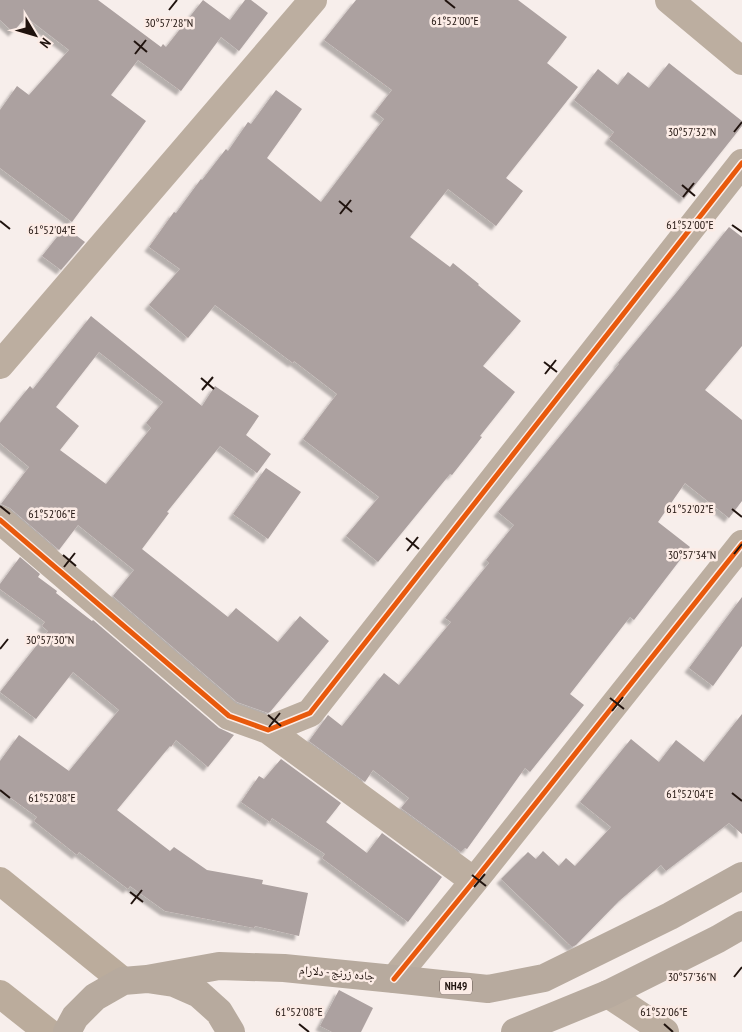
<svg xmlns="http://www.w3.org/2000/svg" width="742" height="1032" viewBox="0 0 742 1032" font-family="'PT Sans Narrow','Noto Naskh Arabic',sans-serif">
	<defs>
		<filter id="shadow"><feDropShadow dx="-4.5" dy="4.5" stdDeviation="1" flood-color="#0004"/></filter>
	</defs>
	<rect width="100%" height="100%" fill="#f7eeeb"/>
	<!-- building -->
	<path fill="#aca1a0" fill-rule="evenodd" filter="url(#shadow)" d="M0 0H98L161 47 163 44 166 47 203 0 230 20 245 0H251L268 13 239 51 221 37 181 91 138 60 111 95 146 121 72 222 0 168V110L17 86 29 95 69 50 26 17 13 32 0 20Z
		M356 0H518L567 37 547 63 578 87 506 178 523 191 496 226 448 189 410 237 450 267 453 263 479 284 478 285 521 321 483 366 515 392 480 436 482 437 452 475 450 474 378 562 346 536 379 497 303 439 337 394 294 361 293 363 215 305 188 338 149 305 180 269 149 247 174 212 176 213 201 179 202 180 226 149 228 151 248 122 251 124 276 90 302 109 267 158 321 202 384 119 375 112 392 90 324 40Z
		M669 63 742 121V126L684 199 609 139 614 132 574 100 598 69 618 85 628 72 649 88Z
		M65 227 85 242 61 270 42 256Z
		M729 227 742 237V346L705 390 742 420V501L729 518 685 483 658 522 690 547 634 620 630 617 570 694 584 705 530 772 525 768 467 849 465 848 461 852 401 808 409 798 373 770 365 782 309 741 328 715 342 726 384 673 399 685 451 622 445 618 489 563 486 560 514 525 498 512 619 364 618 363 677 292Z
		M91 316 202 406 215 386 259 416 246 435 271 454 257 473 220 446 167 512 169 513 142 549 228 617 236 608 278 642 300 616 329 641 270 712 268 713 237 702 113 596 134 570 78 525 59 550 10 508 1 504 29 467 0 443V423L30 386 33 389ZM99 352 163 402 146 423 151 428 106 484 60 450 79 426 56 407Z
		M266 468 301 492 268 539 233 514Z
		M20 557 40 574 38 577 57 591 56 593 92 621 93 620 219 728 234 735 208 767 176 740 171 747 170 746 117 810 170 851 174 847 207 870 263 880 262 884 308 893 299 936 255 926 254 928 165 911 130 886 128 889 79 852 77 855 34 821 37 817 0 790V761L19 735 69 771 119 710 73 672 36 719 0 692 48 631 42 626 45 622 0 589V584Z
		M742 597V646L713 686 689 668Z
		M742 714V834L729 823 666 871 661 865 619 901 576 945 572 947 501 879 528 852 536 859 543 851 559 866 566 858 575 866 611 827 580 802 631 739 659 762 676 740 704 762Z
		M281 759 341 803 326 822 367 853 382 833 442 877 408 922 322 858 325 854 272 818 270 822 241 802 259 776 264 779Z
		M339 990 373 1008 361 1032H332L320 1026Z"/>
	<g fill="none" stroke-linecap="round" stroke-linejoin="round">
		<!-- street -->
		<path stroke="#bcaea0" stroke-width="28" d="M669 0 742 61
			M0 365 313 0
			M0 520 229 716 268 730 310 713 742 163
			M268 730 474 881
			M394 979 474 881 742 544
			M608 994 665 1032"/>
		<!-- secondary -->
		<path stroke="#bbac9c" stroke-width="28" d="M0 881 123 981
			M0 994 48 1032"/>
		<!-- highway -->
		<path stroke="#b7aa9e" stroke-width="28" d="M147 979 219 966 284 968 394 979 488 989 544 978 670 916 742 876
			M67 1032 75 1017 95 997 123 981 147 979 174 983 199 994 219 1012 231 1032
			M515 1032 608 994 718 939 742 925"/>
		<defs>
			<path id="cycleway" d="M0 520 229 716 268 730 310 713 742 163
				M394 979 474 881 742 544"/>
		</defs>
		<!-- cycleway casing -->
		<use href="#cycleway" stroke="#fcece6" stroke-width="8"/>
		<!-- cycleway -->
		<use href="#cycleway" stroke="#e8590c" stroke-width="5"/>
	</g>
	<!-- ticks -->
	<path fill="none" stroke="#20130e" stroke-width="2" d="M445 0 455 8M169 10 177 0M134 41 147 52M135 54 146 40M734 132 742 122M682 185 695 196M683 197 694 183M339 201 352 212M340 214 351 200M0 221 10 229M732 225 742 232M544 362 557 372M545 374 556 360M201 378 214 389M202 390 213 377M0 506 10 514M732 509 742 517M406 538 419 549M407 551 418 537M734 554 742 544M63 555 76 566M64 567 75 553M0 649 8 639M610 698 624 709M612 711 623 697M268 715 281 726M269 727 280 713M0 790 10 798M732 793 742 801M472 875 486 886M474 887 485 874M130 892 143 902M131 904 142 890M734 977 742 967M299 1024 309 1032M664 1024 673 1032"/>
	<g text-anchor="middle" stroke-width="5" stroke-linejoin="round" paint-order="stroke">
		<!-- shield labels -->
		<rect fill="#fcece6" stroke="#62544f" stroke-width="1" x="440" y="977.5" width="32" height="17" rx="4"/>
		<g font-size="11" font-weight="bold" fill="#20130e">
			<text x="456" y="990">NH49</text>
		</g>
		<!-- street labels -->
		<g font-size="12" fill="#20130e" stroke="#fcece6">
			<text transform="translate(337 973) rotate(5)" y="4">جاده زرنج - دلارام</text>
		</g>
	</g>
	<g font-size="12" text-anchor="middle" fill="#20130e" stroke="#fcece6" stroke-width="5" stroke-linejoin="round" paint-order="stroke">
		<text x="455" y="25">61°52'00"E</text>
		<text x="169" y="27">30°57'28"N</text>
		<text x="692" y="136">30°57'32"N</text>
		<text x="690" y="229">61°52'00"E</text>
		<text x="52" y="234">61°52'04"E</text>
		<text x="690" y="513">61°52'02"E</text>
		<text x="52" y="518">61°52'06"E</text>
		<text x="692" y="559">30°57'34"N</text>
		<text x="50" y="644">30°57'30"N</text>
		<text x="690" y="798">61°52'04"E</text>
		<text x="52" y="802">61°52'08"E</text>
		<text x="692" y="981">30°57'36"N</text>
		<text x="299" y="1016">61°52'08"E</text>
		<text x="664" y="1016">61°52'06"E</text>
	</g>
	<!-- north arrow -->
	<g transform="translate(35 35) rotate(128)" stroke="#fcece6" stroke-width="4" paint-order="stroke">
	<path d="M0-4L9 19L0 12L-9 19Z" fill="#20130e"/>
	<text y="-8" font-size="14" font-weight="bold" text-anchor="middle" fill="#20130e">N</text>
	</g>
</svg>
